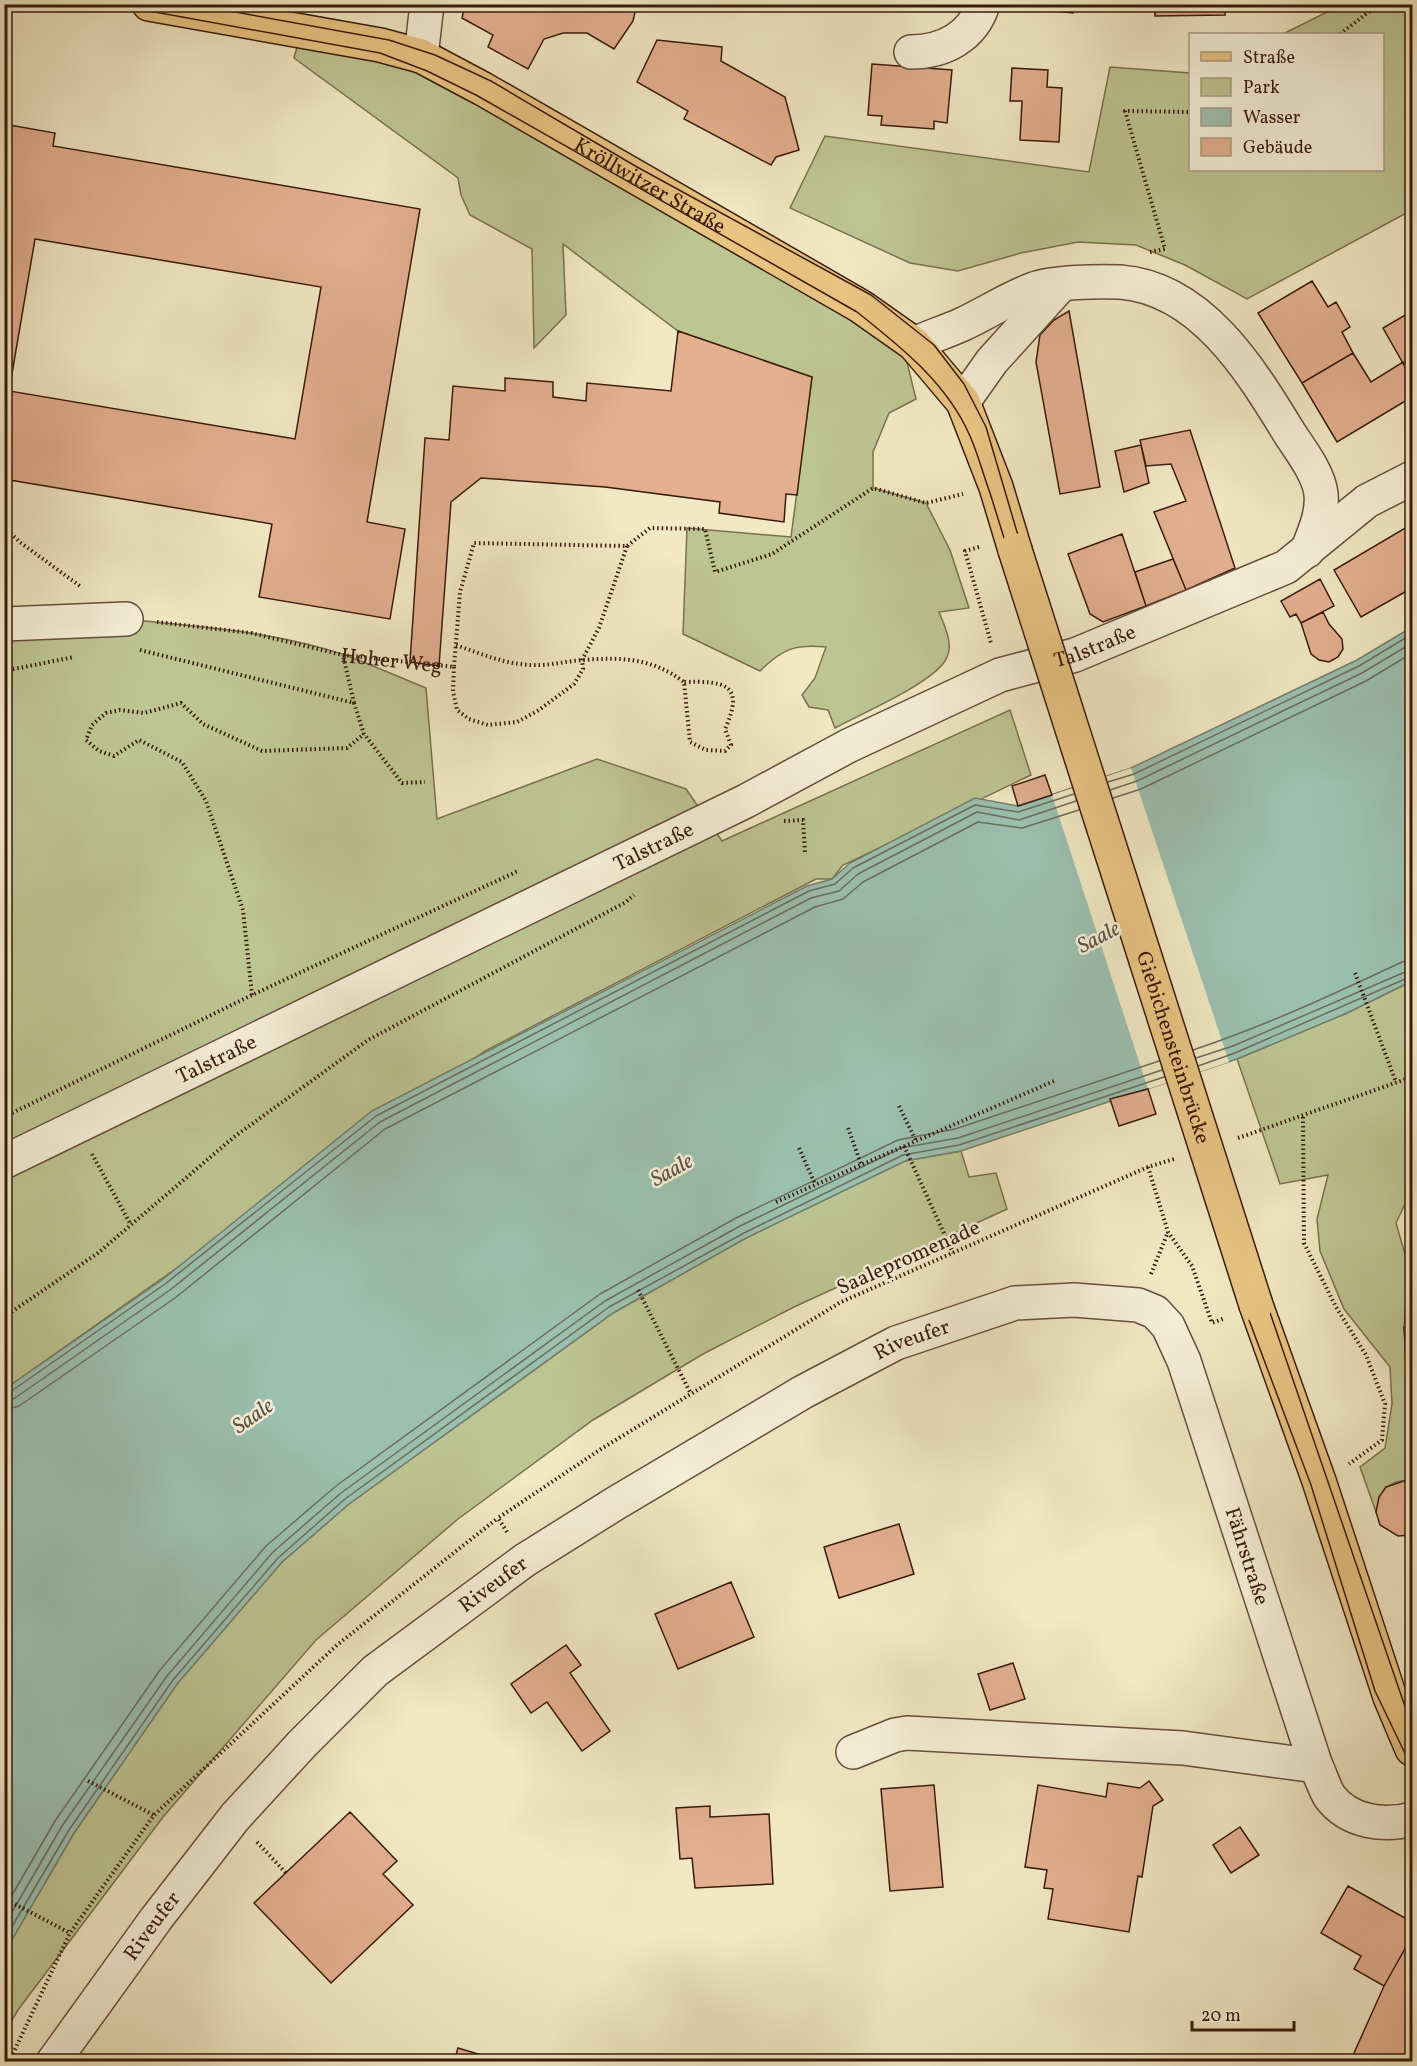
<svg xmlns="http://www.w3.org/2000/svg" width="1417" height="2066" viewBox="0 0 1417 2066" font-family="Vollkorn,serif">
	<rect width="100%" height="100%" fill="#f1e8c4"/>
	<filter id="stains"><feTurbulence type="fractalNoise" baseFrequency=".00333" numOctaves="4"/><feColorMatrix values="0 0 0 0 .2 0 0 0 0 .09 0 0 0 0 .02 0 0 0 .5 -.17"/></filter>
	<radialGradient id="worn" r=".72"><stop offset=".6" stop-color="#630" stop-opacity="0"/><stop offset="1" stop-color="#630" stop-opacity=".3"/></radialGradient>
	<!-- green -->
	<path fill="#bdc592" stroke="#7b704f" stroke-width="1.5" d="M1341 5H1412V210L1247 299 1185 265 1136 245 1078 242 1021 253 958 271 910 263 790 208 825 136 1089 172 1110 67 1190 73V170H1382V34H1283Z
		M300 37 427 71 904 350 916 399 889 413 873 452V488L926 503 950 550 969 608 939 612C945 627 955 646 945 661 929 685 862 713 835 728L828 710 809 707 802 695 815 678 826 647C795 644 782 649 760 671L683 634 687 528 791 537 812 377 678 331 563 244 566 315 534 348 532 249 470 215 461 195 458 178 294 58Z
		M126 619C198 627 275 631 345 655 372 665 399 677 426 688L437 819 597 759 686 789 722 841 1010 710 1031 775 852 861 843 865 832 879H816L485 1051 5 1389 4 624Z
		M1412 981V1189L1396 1223 1409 1268 1404 1327 1412 1482C1391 1476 1380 1493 1376 1512L1360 1467 1385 1448 1392 1404 1390 1367 1344 1309 1320 1251 1317 1219 1328 1175 1280 1184 1237 1059 1347 1013Z
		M961 1151 969 1177 996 1173 1007 1209 794 1307 703 1354 593 1420 458 1519 316 1640 163 1817 18 2010 5 2032 4 1952 74 1833 177 1684 282 1562 349 1504 613 1313 746 1238 905 1161Z"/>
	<!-- water -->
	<path fill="#9bc0b0" stroke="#747e6e" stroke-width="1.5" d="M1412 627V981L1347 1013 1237 1059 961 1151 905 1161 746 1238 613 1313 349 1504 282 1562 177 1684 74 1833 5 1952V1389L162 1280 372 1111 807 886 832 879 850 863 975 798 1018 806 1131 768 1357 660Z"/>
	<!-- pier -->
	<path fill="#f1e8c4" d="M1131 768 1229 1062 1148 1089 1052 795Z"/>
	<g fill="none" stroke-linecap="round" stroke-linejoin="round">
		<!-- shore -->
		<path stroke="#6a6d5e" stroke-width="1.5" d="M1108 782 1134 774 1359 666 1412 634
			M1110 790 1137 781 1362 673 1412 643
			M1113 798 1141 789 1366 681 1412 653
			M1193 1050C1265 1026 1334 994 1402 962L1412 960
			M1196 1058 1233 1046 1412 969
			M1198 1066 1235 1053 1412 976
			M4 1393 10 1392 165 1284 376 1116 809 891 835 884 853 868 975 805 1018 812 1074 794
			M4 1401 15 1398 170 1290 380 1122 811 898 839 891 858 874 977 812 1019 820 1076 801
			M4 1410 19 1406 175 1298 385 1129 815 907 843 899 863 882 978 822 1022 828 1079 810
			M4 1909 55 1821 160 1670 266 1546 336 1486 600 1294 736 1218 898 1140 955 1129 1159 1061
			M4 1926 62 1826 167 1676 273 1552 341 1493 605 1301 740 1226 901 1148 958 1138 1162 1070
			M4 1940 69 1830 173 1680 278 1558 345 1499 609 1307 744 1233 903 1155 959 1145 1164 1077"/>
	</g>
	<!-- building -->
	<path fill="#e3af8f" stroke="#391a0c" stroke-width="1.5" fill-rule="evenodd" d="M465 4H637L633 21 614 49 587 33H563L544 39 528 69 488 47 493 35 462 18Z
		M992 4H1076L1073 13Z
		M1155 4H1225V15L1155 16Z
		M657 40 722 47 721 61 785 97 799 150 776 157 771 165 684 119 688 111 637 82Z
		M872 64 952 70 947 123 934 121V129L881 125 882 116 868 115Z
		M1012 68 1048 70 1047 87 1062 88 1059 142 1020 140 1022 101H1010Z
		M4 124 55 133 53 146 420 209 367 522 405 529 390 619 259 597 272 524 4 479ZM35 239 321 287 295 439 9 391Z
		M1312 281 1328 307 1336 302 1350 327 1342 332 1353 353 1302 383 1258 313Z
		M1069 311 1100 487 1060 494 1036 362 1040 335 1054 320Z
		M1412 311V379L1383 328Z
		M678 331 812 377 797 495 786 494 784 522 719 513 720 502 605 487 481 478 451 502 439 666 410 662 425 438 449 440 453 386 505 391V378L553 382V397L586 401 587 383 671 391Z
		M1353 353 1371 382 1403 362 1412 379V397L1337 442 1302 383Z
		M1190 430 1235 568 1186 590 1154 512 1186 501 1171 464 1146 466 1140 440Z
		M1141 445 1149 483 1124 492 1115 451Z
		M1412 524V588L1361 617 1334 570Z
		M1122 534 1146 606 1103 622 1090 614 1068 554Z
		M1173 559 1186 590 1146 606 1135 572Z
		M1320 579 1334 606 1301 623 1296 614 1290 617 1281 601Z
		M1323 612 1329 624 1342 639 1343 649 1338 657 1329 662 1319 660 1311 654 1301 623Z
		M1045 775 1052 795 1018 806 1012 786Z
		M1148 1089 1156 1114 1119 1126 1110 1099Z
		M1412 1326V1445L1404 1327Z
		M1407 1480 1412 1482V1535L1398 1536 1380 1525 1376 1512 1379 1497 1386 1487Z
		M899 1524 914 1574 839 1598 824 1547Z
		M731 1582 754 1637 678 1669 655 1614Z
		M566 1645 581 1665 570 1673 610 1731 582 1751 547 1702 531 1713 511 1684Z
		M1013 1663 1025 1699 990 1710 978 1674Z
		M1149 1781 1163 1800 1153 1806 1142 1877 1138 1876 1129 1932 1048 1919 1053 1889 1044 1888 1047 1870 1025 1867 1038 1785 1106 1797 1108 1783 1140 1788Z
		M934 1785 943 1887 890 1891 881 1789Z
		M710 1806V1817L769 1814 773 1884 695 1888 692 1858 680 1859 676 1808Z
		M350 1812 397 1861 383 1874 413 1905 331 1983 254 1903Z
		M1240 1827 1259 1855 1231 1873 1213 1845Z
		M1348 1886 1412 1922V1936L1384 1986 1354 1969 1361 1956 1321 1933Z
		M1412 1936V2062H1350L1384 1986Z
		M458 2048 488 2057 487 2062H454Z"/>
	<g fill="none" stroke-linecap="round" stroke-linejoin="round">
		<defs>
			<g id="minor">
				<path d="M911 52C943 52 973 37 983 4"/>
				<path d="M421 56 427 4"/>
				<path d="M914 344C929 337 945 332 961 325 985 314 1009 298 1034 289 1053 282 1099 281 1120 282 1202 288 1252 372 1290 434 1301 451 1319 474 1321 494 1323 514 1314 533 1307 551"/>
				<path d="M963 402 992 361 1060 286"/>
				<path d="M4 624 126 619"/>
				<path id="s2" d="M4 1162 746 801 848 746 1000 675 1075 655 1286 567 1367 501 1412 478"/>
				<path d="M853 1752 895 1735 907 1733 1183 1748 1316 1766"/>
				<path id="s3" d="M53 2062 156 1919 235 1817 302 1744 375 1671 525 1560 616 1503 803 1392 896 1343 1015 1303 1074 1300 1138 1305 1155 1312 1168 1326 1184 1361 1316 1766C1321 1776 1324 1788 1330 1797 1349 1822 1384 1827 1412 1819"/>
			</g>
			<g id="major">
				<path id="s4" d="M149 4 380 45 421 56 483 89 860 306 914 344 963 402 996 487 1015 550"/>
				<path d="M1256 1305 1319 1481 1390 1697 1412 1749"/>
			</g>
		</defs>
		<!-- minor casing -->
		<use href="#minor" stroke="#674e3a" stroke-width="36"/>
		<!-- major casing -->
		<use href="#major" stroke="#391a0c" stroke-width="36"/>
		<!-- path -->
		<g stroke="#391a0c" stroke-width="4" stroke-dasharray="1.5 3" stroke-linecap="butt">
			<path d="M1340 34 1379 4"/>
			<path d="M1150 252 1165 249 1125 111 1190 112"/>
			<path d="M4 527 21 543 80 586"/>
			<path d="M979 547 965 551 991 643"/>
			<path id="s1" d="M157 622 251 633 343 655 454 667 460 592 474 543 627 546 650 528 705 529 715 572 772 554 873 488 926 503 963 494"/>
			<path d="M456 645C482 654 504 664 532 665 549 666 566 661 583 660 622 657 652 658 684 682L690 742 706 750 725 751 731 745 725 729C746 683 723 681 684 682"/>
			<path d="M140 650 354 703 343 655"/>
			<path d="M454 667 453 691 457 710 469 719 488 725 517 722 539 710 574 684 583 669 582 660 599 628 627 546"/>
			<path d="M4 671 74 657"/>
			<path d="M354 703 364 734 402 783 425 782"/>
			<path d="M784 821 803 820 805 852"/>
			<path d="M1355 973 1396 1082"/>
			<path d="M252 995 243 910 206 801 182 762 139 740 114 756 99 751 86 740 92 725 106 713 120 710 144 713 181 703 203 724 262 751 347 748 364 734"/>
			<path d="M899 1106 916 1141"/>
			<path d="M4 1117 252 995 518 871"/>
			<path d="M1303 1117 1304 1243 1336 1307 1366 1355 1385 1404 1382 1440 1349 1464"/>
			<path d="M848 1128 861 1164"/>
			<path d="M1238 1138 1412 1077"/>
			<path d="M904 1146 953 1253"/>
			<path d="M799 1148 815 1184"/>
			<path d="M92 1154 131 1225"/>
			<path d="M1148 1167 1168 1232 1192 1266 1212 1323 1225 1318"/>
			<path d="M776 1202 1054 1081"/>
			<path d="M1151 1274 1168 1232"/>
			<path d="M638 1290 691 1394"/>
			<path d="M4 1317 98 1253 234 1137 368 1040 626 902 634 895"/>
			<path d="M507 1532 498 1518 601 1449 841 1302 1148 1167 1174 1159"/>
			<path d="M88 1781 154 1815"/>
			<path d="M257 1842 286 1873"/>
			<path d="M7 1900 70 1933"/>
			<path d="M9 2062 70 1933 154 1815 337 1645 498 1518"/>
		</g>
		<!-- minor -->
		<use href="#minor" stroke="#f6f0d9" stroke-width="33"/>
		<!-- major -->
		<use href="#major" stroke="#e8c482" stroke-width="33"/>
		<!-- tram -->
		<path stroke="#391a0c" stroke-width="1.5" d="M111 4 380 53 427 71 476 95 857 312C901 347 947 383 970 436 978 454 983 474 990 493L1243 1304 1311 1485 1375 1691 1412 1768
			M191 4 389 40 435 55 491 81 637 167 871 295 934 345 964 384 986 427 1038 603 1266 1301 1412 1727"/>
		<defs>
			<g id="major-bridge">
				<path id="s5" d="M1015 550 1256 1305"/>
			</g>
		</defs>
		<!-- major-bridge casing -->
		<use href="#major-bridge" stroke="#391a0c" stroke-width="36" stroke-linecap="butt"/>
		<!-- major-bridge -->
		<use href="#major-bridge" stroke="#e8c482" stroke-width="33"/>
	</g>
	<g text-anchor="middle" stroke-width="5" stroke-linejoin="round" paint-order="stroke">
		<!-- street labels -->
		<g font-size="21" fill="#391a0c" stroke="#f6f0d9">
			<text dy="7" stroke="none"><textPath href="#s4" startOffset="540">Kröllwitzer Straße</textPath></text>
			<text dy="7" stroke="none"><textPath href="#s2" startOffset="1208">Talstraße</textPath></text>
			<text dy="7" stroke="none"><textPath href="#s1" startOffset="238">Hoher Weg</textPath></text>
			<text dy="7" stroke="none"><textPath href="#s2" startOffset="722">Talstraße</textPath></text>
			<text dy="7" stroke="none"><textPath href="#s5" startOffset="522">Giebichensteinbrücke</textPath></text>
			<text dy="7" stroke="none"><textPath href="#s2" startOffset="236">Talstraße</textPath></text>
			<text transform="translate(908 1257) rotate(-24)" y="7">Saalepromenade</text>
			<text dy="7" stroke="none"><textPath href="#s3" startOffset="1140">Riveufer</textPath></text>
			<text dy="7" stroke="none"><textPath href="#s3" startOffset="1654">Fährstraße</textPath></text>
			<text dy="7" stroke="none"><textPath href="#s3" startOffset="654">Riveufer</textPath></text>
			<text dy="7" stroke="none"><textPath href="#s3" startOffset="168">Riveufer</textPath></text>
		</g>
		<!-- water labels -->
		<g font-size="22" font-style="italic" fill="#5b5445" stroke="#f6f0d9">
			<text transform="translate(1098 936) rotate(-28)" y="8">Saale</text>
			<text transform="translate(671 1169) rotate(-29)" y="8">Saale</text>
			<text transform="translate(252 1415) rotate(-35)" y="8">Saale</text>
		</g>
	</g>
	<!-- margin -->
	<rect width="1417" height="2066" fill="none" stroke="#f1e8c4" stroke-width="24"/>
	<rect x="6" y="6" width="1405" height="2054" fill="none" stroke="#391a0c" stroke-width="3"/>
	<rect x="12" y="12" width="1393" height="2042" fill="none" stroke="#391a0c" stroke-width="1.5"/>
	<!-- legend -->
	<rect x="1189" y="33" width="195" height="138" fill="#f6f0d9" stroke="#aa9a87" stroke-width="1.5"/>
	<rect x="1201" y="52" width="30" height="9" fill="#e8c482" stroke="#aa9a87" stroke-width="1.5"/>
	<text x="1243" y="63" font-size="18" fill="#391a0c">Straße</text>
	<rect x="1201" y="78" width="30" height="18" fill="#bdc592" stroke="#aa9a87" stroke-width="1.5"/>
	<text x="1243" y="93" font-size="18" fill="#391a0c">Park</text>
	<rect x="1201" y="108" width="30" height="18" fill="#9bc0b0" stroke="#aa9a87" stroke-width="1.5"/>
	<text x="1243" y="123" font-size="18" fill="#391a0c">Wasser</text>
	<rect x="1201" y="138" width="30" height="18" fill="#e3af8f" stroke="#aa9a87" stroke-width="1.5"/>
	<text x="1243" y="153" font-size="18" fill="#391a0c">Gebäude</text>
	<!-- scale -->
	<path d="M1192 2021v9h102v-9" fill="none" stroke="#391a0c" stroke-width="3"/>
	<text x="1201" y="2021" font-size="18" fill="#391a0c" stroke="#f6f0d9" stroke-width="4.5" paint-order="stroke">20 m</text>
	<rect width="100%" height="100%" filter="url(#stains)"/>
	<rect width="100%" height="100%" fill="url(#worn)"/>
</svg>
